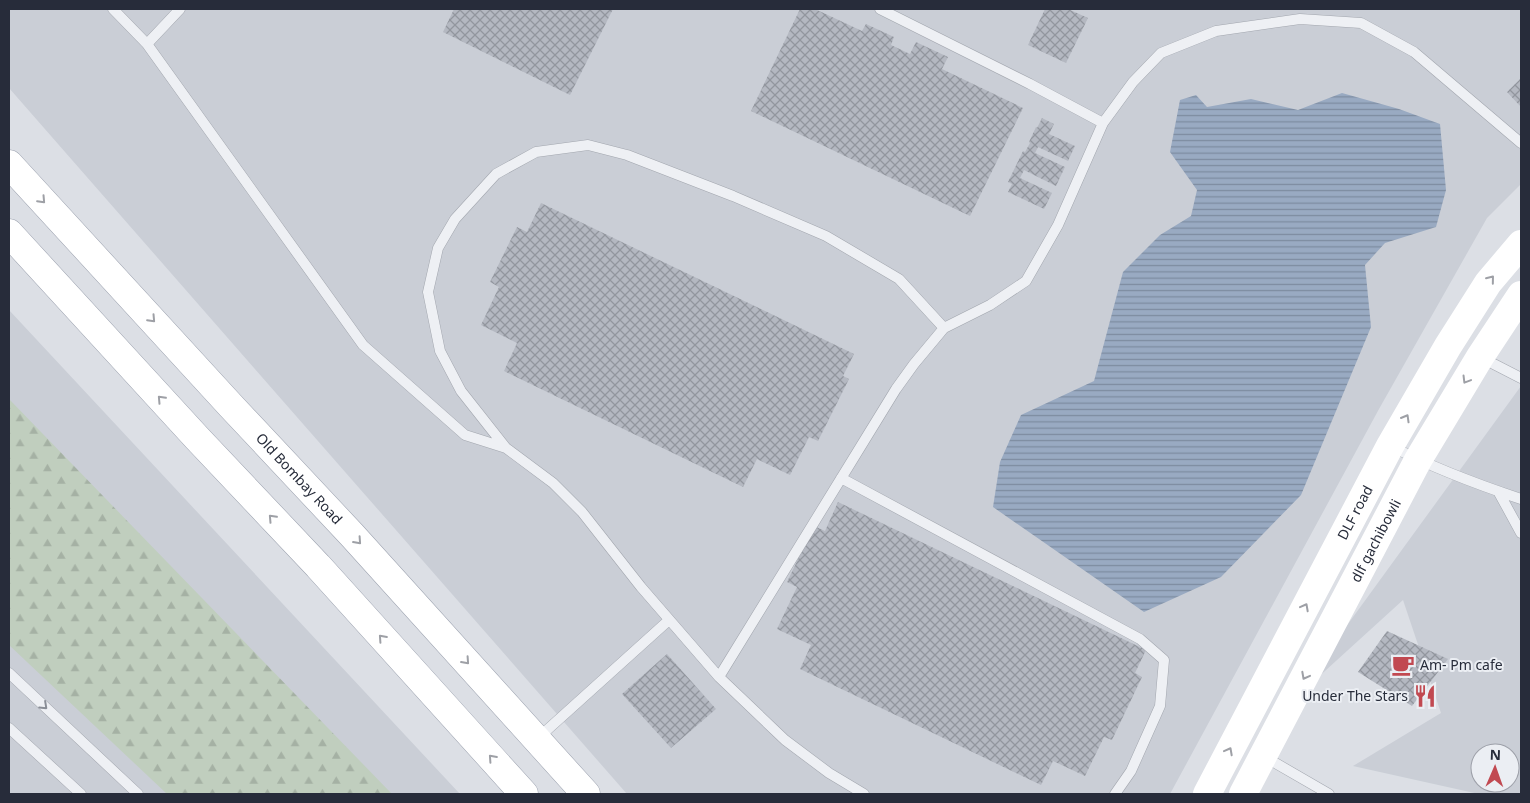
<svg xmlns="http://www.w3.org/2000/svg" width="1530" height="803" viewBox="0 0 1530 803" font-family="'Noto Sans',sans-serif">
	<defs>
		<pattern id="forest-firs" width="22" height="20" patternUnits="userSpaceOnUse" patternTransform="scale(1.25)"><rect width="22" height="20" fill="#c0cebe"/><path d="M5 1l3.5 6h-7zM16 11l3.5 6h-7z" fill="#a5b1a4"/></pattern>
		<pattern id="water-rules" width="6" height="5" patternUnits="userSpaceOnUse" patternTransform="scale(1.25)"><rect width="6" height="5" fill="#99aac2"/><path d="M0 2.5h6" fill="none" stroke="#7d8b9f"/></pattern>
		<pattern id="building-cross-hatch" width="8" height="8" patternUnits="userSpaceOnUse" patternTransform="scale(1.25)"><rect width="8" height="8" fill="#b4b8c1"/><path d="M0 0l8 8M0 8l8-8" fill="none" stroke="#92969e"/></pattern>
	</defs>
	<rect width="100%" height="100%" fill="#dcdfe5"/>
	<!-- built -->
	<path fill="#caced6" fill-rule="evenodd" d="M9 9H1521V184L1487 218 1379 409 1170 794H627L9 88Z
		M9 310 460 794H9Z
		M1521 386V794H1479L1353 766 1441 713 1403 600 1292 701ZM1480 753H1510V783H1480Z"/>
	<!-- forest -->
	<path fill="url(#forest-firs)" d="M9 399 392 794H167L9 645Z"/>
	<!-- water -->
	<path fill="url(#water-rules)" d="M1342 93 1399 109 1440 124 1446 190 1436 227 1385 243 1365 265 1371 327 1301 495 1221 577 1144 612 993 507 1000 462 1021 415 1094 381 1123 272 1160 235 1191 216 1197 190 1170 152 1180 100 1196 95 1207 107 1251 99 1298 110Z"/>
	<!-- building -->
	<path fill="url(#building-cross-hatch)" d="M454 9H613L570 95 443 32Z
		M800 9H815L862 31 866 24 894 37 891 45 910 54 916 42 948 57 942 69 1023 108 970 216 751 111Z
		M1045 9H1068L1088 18 1066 63 1028 45Z
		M1521 78V107L1507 92Z
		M1042 118 1054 124 1049 134 1075 146 1068 161 1038 147 1035 153 1065 167 1056 186 1024 170 1020 178 1052 193 1044 209 1008 192 1012 184 1008 182 1023 151 1025 152 1030 143 1029 142 1036 127 1037 128Z
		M541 203 854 354 843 376 849 379 818 441 809 437 790 475 757 459 743 487 504 371 517 343 481 325 499 287 490 282 517 227 527 232Z
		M838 502 1146 650 1135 673 1142 677 1112 740 1104 737 1085 776 1053 761 1041 785 800 669 811 645 777 629 797 587 787 582 814 526 825 531Z
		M1387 631 1448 659 1412 706 1358 672Z
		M667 654 716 709 671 748 622 694Z"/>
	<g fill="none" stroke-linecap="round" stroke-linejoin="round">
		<defs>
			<path id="service" d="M113 9 147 44 363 345 465 435 506 448
				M880 9 1030 84 1103 123 1133 82 1161 53 1216 31 1300 19 1361 23 1414 52 1521 143
				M147 44 180 9
				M1482 358 1521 378
				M1391 446C1433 468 1476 484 1521 499
				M841 478 1140 639 1164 660 1160 706 1131 771 1115 794
				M1498 491 1521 533
				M9 673 138 794
				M719 677 896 389 914 364 944 328 990 305 1026 281 1058 225 1103 123
				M9 728 81 794
				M537 739 669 620
				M1265 757 1329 794
				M864 794 829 773 785 740 719 677 641 587 582 512 553 483 506 448 461 391 440 351 428 292 438 248 455 219 496 174 536 152 588 145 627 155 733 196 826 236 899 279 944 328"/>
			<g id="primary">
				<path id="s3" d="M9 164 231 406 352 535 586 794"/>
				<path d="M9 233 197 438 318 566 524 794"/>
			</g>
		</defs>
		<!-- service casing -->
		<use href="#service" stroke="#a2a6ae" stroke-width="11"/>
		<!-- primary casing -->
		<use href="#primary" stroke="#9ca2af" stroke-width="29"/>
		<!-- service -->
		<use href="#service" stroke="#eef0f4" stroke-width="10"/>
		<!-- secondary -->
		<g stroke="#fff" stroke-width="28">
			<path id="s1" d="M1207 794 1390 446 1448 346 1488 283 1521 244"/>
			<path id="s2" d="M1243 794 1418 460 1480 357 1521 295"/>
		</g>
		<!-- primary -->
		<use href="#primary" stroke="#fff" stroke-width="28"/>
	</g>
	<!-- one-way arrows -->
	<defs><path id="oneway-chevron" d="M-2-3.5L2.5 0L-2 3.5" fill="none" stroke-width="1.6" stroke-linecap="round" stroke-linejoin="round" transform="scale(1.25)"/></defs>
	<g stroke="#9ea0a6">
		<use href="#oneway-chevron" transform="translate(42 200) rotate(47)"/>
		<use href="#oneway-chevron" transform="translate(1491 279) rotate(-51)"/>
		<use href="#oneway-chevron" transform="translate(152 319) rotate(47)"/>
		<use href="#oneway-chevron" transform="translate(1466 380) rotate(121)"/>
		<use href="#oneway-chevron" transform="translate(161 399) rotate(-133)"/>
		<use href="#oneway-chevron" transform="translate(1406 418) rotate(-60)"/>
		<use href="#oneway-chevron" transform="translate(272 518) rotate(-133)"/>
		<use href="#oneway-chevron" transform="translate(358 541) rotate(48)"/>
		<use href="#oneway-chevron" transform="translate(1305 607) rotate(-62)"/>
		<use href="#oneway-chevron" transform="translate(382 638) rotate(-132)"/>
		<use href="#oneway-chevron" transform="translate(466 661) rotate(48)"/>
		<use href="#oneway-chevron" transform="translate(1305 676) rotate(118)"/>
		<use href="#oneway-chevron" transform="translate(1229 751) rotate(-62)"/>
		<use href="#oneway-chevron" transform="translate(492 758) rotate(-132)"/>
	</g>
	<use stroke="#8a8e97" href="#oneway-chevron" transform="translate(44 706) rotate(43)"/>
	<!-- icons -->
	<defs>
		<symbol id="cafe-bare" viewBox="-9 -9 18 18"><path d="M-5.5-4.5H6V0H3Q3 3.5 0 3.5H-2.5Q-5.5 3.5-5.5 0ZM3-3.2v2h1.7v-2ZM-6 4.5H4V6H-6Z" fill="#c14951" stroke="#ebeef3" stroke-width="2.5" paint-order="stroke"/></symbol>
		<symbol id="restaurant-bare" viewBox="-9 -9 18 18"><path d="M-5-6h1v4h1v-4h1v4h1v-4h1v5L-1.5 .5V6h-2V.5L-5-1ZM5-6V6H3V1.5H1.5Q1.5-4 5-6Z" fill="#c14951" stroke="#ebeef3" stroke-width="2.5" paint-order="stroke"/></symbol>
	</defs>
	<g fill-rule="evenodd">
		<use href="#cafe-bare" x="1387" y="649" width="32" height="32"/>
		<use href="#restaurant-bare" x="1409" y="680" width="32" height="32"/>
	</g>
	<g text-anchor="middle" stroke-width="4" stroke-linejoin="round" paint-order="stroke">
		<!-- street labels -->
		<g font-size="14" fill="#272c3a" stroke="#ebeef3">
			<text dy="5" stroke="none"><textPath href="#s3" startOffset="428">Old Bombay Road</textPath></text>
			<text dy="5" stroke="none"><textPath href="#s1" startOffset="318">DLF road</textPath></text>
			<text dy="5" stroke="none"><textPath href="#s2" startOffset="286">dlf gachibowli</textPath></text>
		</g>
		<!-- poi labels -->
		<g font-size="14" fill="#272c3a" stroke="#ebeef3" text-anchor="start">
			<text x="1420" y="670">Am- Pm cafe</text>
			<text x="1408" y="701" text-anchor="end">Under The Stars</text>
		</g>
	</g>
	<!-- border -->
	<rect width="1530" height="803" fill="none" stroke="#272c3a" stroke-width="20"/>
	<!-- north arrow -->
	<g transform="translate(1495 768) rotate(2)"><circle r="24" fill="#ebeef3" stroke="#9da0a9"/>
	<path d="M0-4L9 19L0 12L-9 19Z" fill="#c14951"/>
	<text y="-8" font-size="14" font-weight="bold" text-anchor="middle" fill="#272c3a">N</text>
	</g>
</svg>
